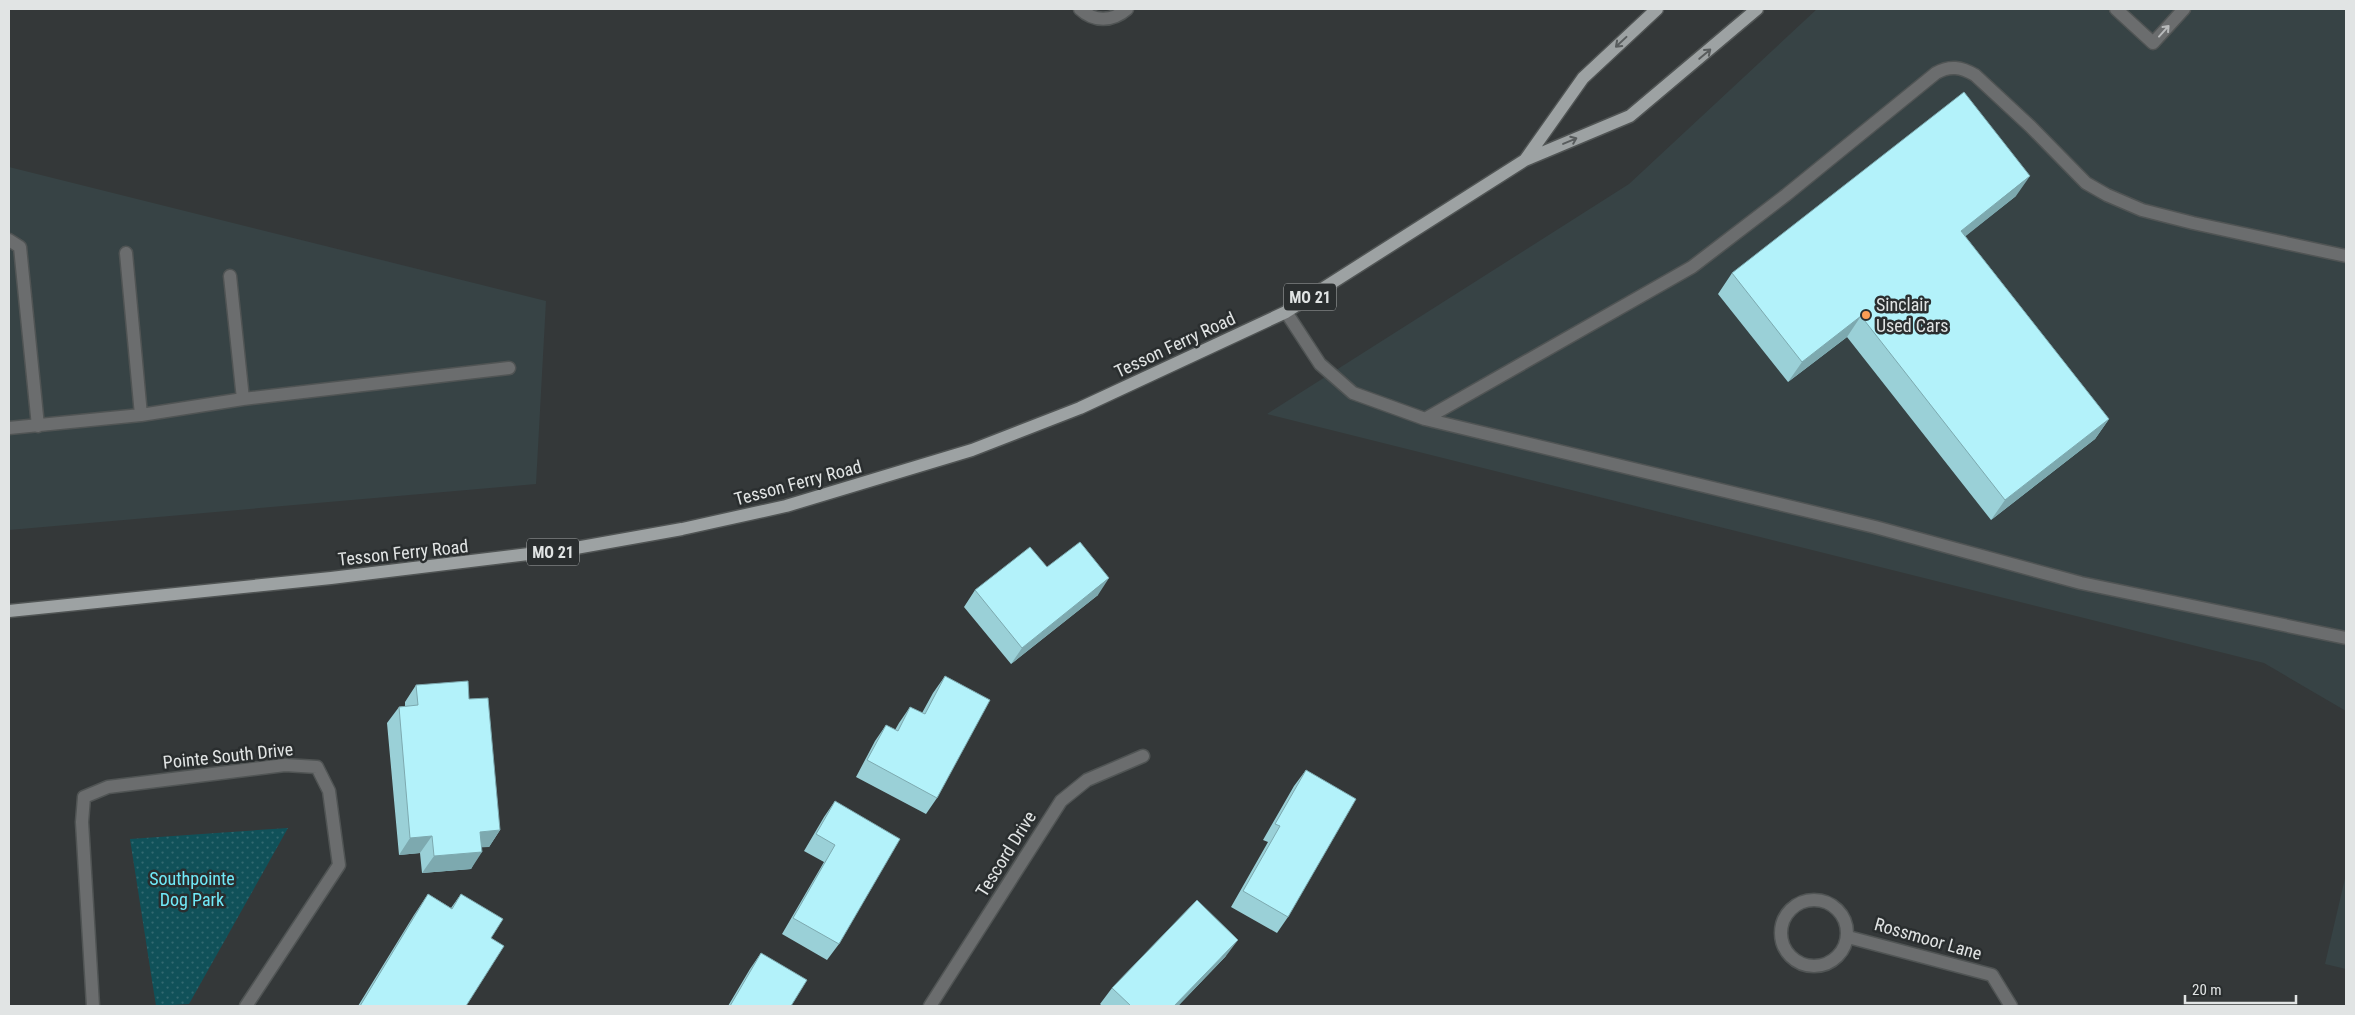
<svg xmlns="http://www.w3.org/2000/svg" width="2355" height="1015" viewBox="0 0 2355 1015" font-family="'Roboto Condensed',sans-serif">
	<defs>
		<pattern id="park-dots" width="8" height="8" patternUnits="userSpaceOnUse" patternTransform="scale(1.25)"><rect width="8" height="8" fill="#105159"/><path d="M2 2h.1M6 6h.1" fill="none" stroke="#326a71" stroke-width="1.8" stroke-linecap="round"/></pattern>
	</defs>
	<rect width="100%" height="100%" fill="#343839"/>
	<!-- built -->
	<path fill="#374345" d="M1817 9H2346V711L2264 663 1267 414 1629 184Z
		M9 167 546 301 536 484 9 530Z
		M2346 874V969L2325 964Z"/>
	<!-- park -->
	<path fill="url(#park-dots)" d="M288 828 189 1004 156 1006 130 839Z"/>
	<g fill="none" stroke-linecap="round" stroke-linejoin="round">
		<defs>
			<path id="service" d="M2116 9 2153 43 2184 9
				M9 240 20 247 38 426
				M126 253 141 415
				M230 276 243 399
				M1286 312 1320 364 1353 393 1425 419 1875 527 2081 583 2346 638
				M1425 419 1692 267 1786 195 1936 73C1950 65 1961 67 1975 75L2030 126 2086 183 2107 195 2142 210 2193 223 2346 256
				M9 428 141 415 243 399 509 368"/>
			<path id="minor" d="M1080 9C1094 22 1112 22 1127 9
				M1781 933a33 33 0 1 1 66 0a33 33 0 1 1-66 0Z
				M1848 937 1992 975 2011 1006
				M93 1006 82 822 84 797 108 787 285 765 317 767 329 791 339 865 246 1006
				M930 1006 1061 801 1087 780 1143 756"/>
			<path id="primary" d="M1525 160 1583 78 1657 9
				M9 611 331 578 570 549 682 529 786 506 972 450 1080 408 1286 312 1525 160 1630 116 1757 9"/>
		</defs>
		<!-- service casing -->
		<use href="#service" stroke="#505454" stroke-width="15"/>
		<!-- minor casing -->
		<use href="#minor" stroke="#505454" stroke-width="15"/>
		<!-- primary casing -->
		<use href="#primary" stroke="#505454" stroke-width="15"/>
		<!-- service -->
		<use href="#service" stroke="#6b6d6e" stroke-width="12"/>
		<!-- minor -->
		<use href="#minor" stroke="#6b6d6e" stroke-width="12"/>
		<!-- primary -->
		<use href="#primary" stroke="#9da2a3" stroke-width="12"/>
	</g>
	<!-- wall -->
	<path fill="#9ad0d7" d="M2016 196 1965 236 2109 419 2095 439 1991 520 1847 337 1788 382 1718 294 1732 273Z
		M1047 567 1098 595 1011 664 964 607 975 590Z
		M945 676 937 798 926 814 856 777 875 741 886 725 895 730 899 723 910 707 922 713 933 693Z
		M416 685 469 699 500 830 489 847H482L471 869 422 873 420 853 399 855 387 723 399 707 405 706V702Z
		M1306 770 1288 917 1277 933 1231 907 1268 842 1263 840 1294 786Z
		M835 801 839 944 827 960 782 934 824 862 804 851 824 817Z
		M428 894 451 908 461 894 491 938 466 1006H358L414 915Z
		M761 953 791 1006H728L750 969Z
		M1226 956 1178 1006H1102L1100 1004 1112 988Z"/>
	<!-- shaded-wall -->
	<path fill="#7da9af" d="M2030 176 2016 196 1947 251 1961 231Z
		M1861 316 1847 337 1788 382 1802 362Z
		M2109 419 2095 439 1991 520 2005 500Z
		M1109 578 1098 595 1011 664 1022 648Z
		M500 830 489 847 469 848 480 832Z
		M432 836 420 853 399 855 410 838Z
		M482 852 471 869 422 873 434 856Z
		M1238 940 1226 956 1178 1006H1174Z"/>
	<!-- building -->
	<path fill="#b3f2fa" stroke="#7da9af" d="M1964 92 2030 176 1961 231 2109 419 2005 500 1861 316 1802 362 1732 273Z
		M1080 542 1109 578 1022 648 975 590 1030 547 1047 567Z
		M945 676 990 700 937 798 867 760 886 725 898 731 910 707 925 714Z
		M468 681 469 699 488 698 500 830 480 832 482 852 434 856 432 836 410 838 399 707 418 705 416 685Z
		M1306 770 1356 799 1288 917 1243 891 1280 826 1275 824Z
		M835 801 900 839 839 944 793 918 835 845 816 834Z
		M428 894 452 909 461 894 503 919 491 938 504 946 466 1006H360Z
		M1197 900 1238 940 1174 1006H1131L1112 988Z
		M761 953 807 980 791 1006H730Z"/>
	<!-- one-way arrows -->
	<defs><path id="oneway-shaft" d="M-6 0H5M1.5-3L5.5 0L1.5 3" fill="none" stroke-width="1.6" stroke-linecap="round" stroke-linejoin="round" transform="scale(1.25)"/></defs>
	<use stroke="#b8babb" href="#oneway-shaft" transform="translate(2164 31) rotate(-48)"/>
	<g stroke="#585c5d">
		<use href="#oneway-shaft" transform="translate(1621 42) rotate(137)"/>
		<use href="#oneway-shaft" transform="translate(1705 54) rotate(-40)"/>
		<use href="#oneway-shaft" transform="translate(1570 141) rotate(-23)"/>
	</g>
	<!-- markers -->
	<circle fill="#fc9d54" stroke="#2a2e2f" stroke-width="2" cx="1866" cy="315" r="5"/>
	<g text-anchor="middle" stroke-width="5" stroke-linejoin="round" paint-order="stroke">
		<!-- shield labels -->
		<g fill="#2a2e2f" stroke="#aaadae" stroke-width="1">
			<rect x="1284" y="283.5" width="52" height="27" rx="4"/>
			<rect x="527" y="538.5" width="52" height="27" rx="4"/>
		</g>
		<g font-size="16" font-weight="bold" fill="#e1e4e4">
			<text x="1310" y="303">MO 21</text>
			<text x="553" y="558">MO 21</text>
		</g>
		<!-- poi labels -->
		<g font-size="18" fill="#e1e4e4" stroke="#2a2e2f" text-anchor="start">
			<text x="1876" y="311">Sinclair<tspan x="1876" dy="21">Used Cars</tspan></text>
		</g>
		<!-- street labels -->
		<g font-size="18" fill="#e1e4e4" stroke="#2a2e2f">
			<text transform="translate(1175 345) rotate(-25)" y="6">Tesson Ferry Road</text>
			<text transform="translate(798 483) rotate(-15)" y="6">Tesson Ferry Road</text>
			<text transform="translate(403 553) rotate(-6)" y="6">Tesson Ferry Road</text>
			<text transform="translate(228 756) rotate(-6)" y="6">Pointe South Drive</text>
			<text transform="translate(1006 854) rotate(-58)" y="6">Tescord Drive</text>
			<text transform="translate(1928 939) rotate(16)" y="6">Rossmoor Lane</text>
		</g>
		<!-- park labels -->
		<g font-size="18" fill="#70e9f8" stroke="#2a2e2f">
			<text x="192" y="885">Southpointe<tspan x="192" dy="21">Dog Park</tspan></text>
		</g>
	</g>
	<!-- border -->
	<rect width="2355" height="1015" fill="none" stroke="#e1e4e4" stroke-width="20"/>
	<!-- scale -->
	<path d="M2185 995v8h111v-8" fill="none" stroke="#e1e4e4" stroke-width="2.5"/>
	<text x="2192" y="995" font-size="15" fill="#e1e4e4" stroke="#2a2e2f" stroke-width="4" paint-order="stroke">20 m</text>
</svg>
